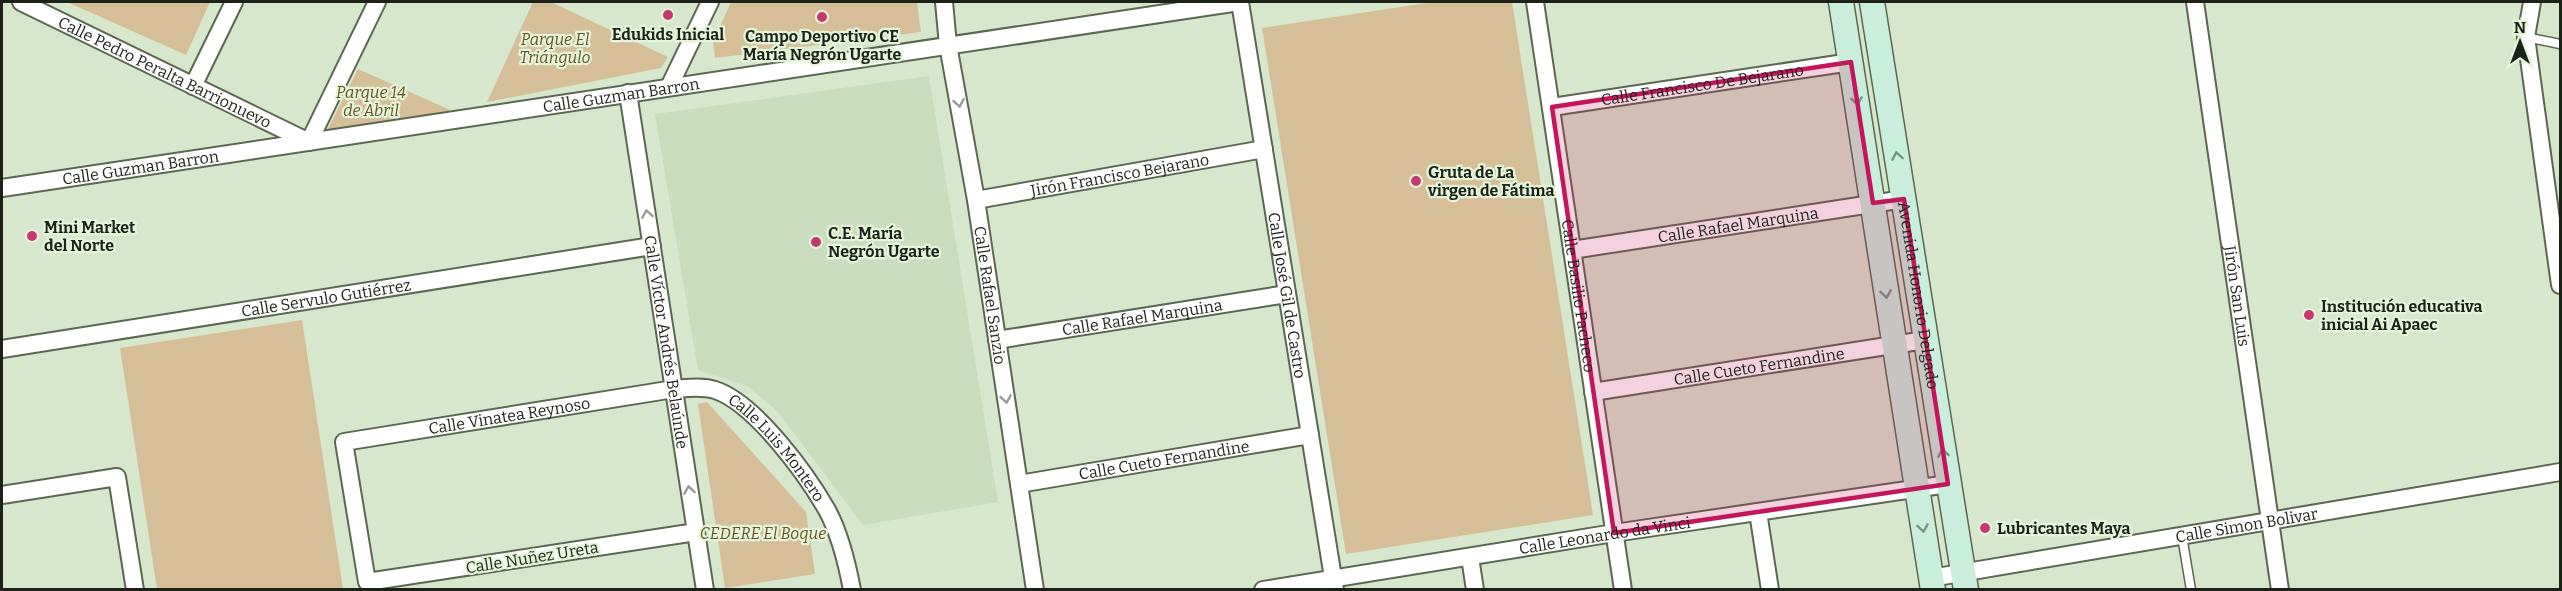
<svg xmlns="http://www.w3.org/2000/svg" width="2562" height="591" viewBox="0 0 2562 591" font-family="Bitter,serif">
	<rect width="100%" height="100%" fill="#d7e7cc"/>
	<!-- built -->
	<path fill="#caddbc" d="M929 76 998 502 863 525 778 412 747 386 698 370 655 114Z"/>
	<!-- green -->
	<path fill="#d6bf98" d="M67 2H210L186 55Z
		M533 2H551L668 57 661 68 487 102Z
		M731 2H917L921 32 715 58 713 42Z
		M1433 2H1512L1593 515 1346 554 1262 28Z
		M358 69 457 113 325 135Z
		M302 320 343 589H157L120 348Z
		M707 402 806 512 815 574 725 588 698 404Z"/>
	<g fill="none" stroke-linecap="round" stroke-linejoin="round">
		<defs>
			<path id="lane" d="M2526 37 2560 44
				M2182 536 2191 590"/>
			<g id="street">
				<path id="s1" d="M21 2 309 142 377 2"/>
				<path id="s2" d="M944 2 948 45 976 200 1035 590"/>
				<path id="s3" d="M1240 2 1335 590"/>
				<path id="s4" d="M1535 2 1623 590"/>
				<path id="s5" d="M2195 2 2280 590"/>
				<path d="M2532 2 2526 37 2560 285"/>
				<path d="M193 86 234 2"/>
				<path d="M669 87 710 2"/>
				<path id="s6" d="M628 93 705 590"/>
				<path id="s7" d="M1552 107 1851 62"/>
				<path id="s8" d="M2 188 1239 2"/>
				<path id="s9" d="M976 200 1264 149"/>
				<path id="s10" d="M1572 250 1904 199"/>
				<path id="s11" d="M997 340 1287 294"/>
				<path id="s12" d="M2 349 652 246"/>
				<path id="s13" d="M1593 392 1925 340"/>
				<path id="s14" d="M1019 484 1310 435"/>
				<path d="M2 495 117 477 135 590"/>
				<path d="M1758 512 1770 590"/>
				<path id="s15" d="M696 532 367 582 344 442 674 389C688 388 702 386 715 390 755 403 807 475 827 510 840 534 847 563 852 590"/>
				<path d="M1470 557 1475 590"/>
				<path id="s16" d="M1931 578 2560 472"/>
				<path id="s17" d="M1263 590 1614 533 1948 484"/>
			</g>
			<g id="secondary">
				<path d="M1841 2 1933 590"/>
				<path id="s18" d="M1872 2 1966 590"/>
			</g>
		</defs>
		<!-- lane casing -->
		<use href="#lane" stroke="#5a6850" stroke-width="11"/>
		<!-- street casing -->
		<use href="#street" stroke="#5a6850" stroke-width="20"/>
		<!-- secondary casing -->
		<use href="#secondary" stroke="#5a6850" stroke-width="27"/>
		<!-- lane -->
		<use href="#lane" stroke="#fff" stroke-width="8"/>
		<!-- street -->
		<use href="#street" stroke="#fff" stroke-width="16"/>
		<!-- secondary -->
		<use href="#secondary" stroke="#c9efdc" stroke-width="24"/>
	</g>
	<!-- one-way arrows -->
	<defs><path id="oneway-chevron" d="M-2-3.5L2.5 0L-2 3.5" fill="none" stroke-width="1.6" stroke-linecap="round" stroke-linejoin="round" transform="scale(1.5)"/></defs>
	<g stroke="#7b9384">
		<use href="#oneway-chevron" transform="translate(1857 101) rotate(81)"/>
		<use href="#oneway-chevron" transform="translate(1897 156) rotate(-99)"/>
		<use href="#oneway-chevron" transform="translate(1886 294) rotate(82)"/>
		<use href="#oneway-chevron" transform="translate(1943 453) rotate(-99)"/>
		<use href="#oneway-chevron" transform="translate(1923 528) rotate(81)"/>
	</g>
	<g stroke="#999c97">
		<use href="#oneway-chevron" transform="translate(959 103) rotate(80)"/>
		<use href="#oneway-chevron" transform="translate(647 214) rotate(-99)"/>
		<use href="#oneway-chevron" transform="translate(1006 399) rotate(81)"/>
		<use href="#oneway-chevron" transform="translate(689 490) rotate(-99)"/>
	</g>
	<!-- marked area -->
	<path fill="#c2185b" fill-opacity="0.2" stroke="#c2185b" stroke-width="4.5" stroke-linejoin="round" d="M1851 62 1873 203 1904 199 1948 484 1614 533 1552 107Z"/>
	<!-- markers -->
	<g fill="#c5396e" stroke="#e4f5d9" stroke-width="2">
		<circle cx="668" cy="15" r="6"/>
		<circle cx="822" cy="17" r="6"/>
		<circle cx="1416" cy="181" r="6"/>
		<circle cx="32" cy="236" r="6"/>
		<circle cx="816" cy="242" r="6"/>
		<circle cx="2309" cy="315" r="6"/>
		<circle cx="1985" cy="528" r="6"/>
	</g>
	<g text-anchor="middle" stroke-width="4.5" stroke-linejoin="round" paint-order="stroke">
		<!-- poi labels -->
		<g font-size="16" font-weight="bold" fill="#1c2218" stroke="#e4f5d9" text-anchor="start">
			<text x="668" y="40" text-anchor="middle">Edukids Inicial</text>
			<text x="822" y="42" text-anchor="middle">Campo Deportivo CE<tspan x="822" dy="18">María Negrón Ugarte</tspan></text>
			<text x="1428" y="178">Gruta de La<tspan x="1428" dy="18">virgen de Fátima</tspan></text>
			<text x="44" y="233">Mini Market<tspan x="44" dy="18">del Norte</tspan></text>
			<text x="828" y="239">C.E. María<tspan x="828" dy="18">Negrón Ugarte</tspan></text>
			<text x="2321" y="312">Institución educativa<tspan x="2321" dy="18">inicial Ai Apaec</tspan></text>
			<text x="1997" y="534">Lubricantes Maya</text>
		</g>
		<!-- park labels -->
		<g font-size="16" font-style="italic" fill="#6d5323" stroke="#e4f5d9">
			<text x="555" y="45">Parque El<tspan x="555" dy="18">Triángulo</tspan></text>
			<text x="371" y="98">Parque 14<tspan x="371" dy="18">de Abril</tspan></text>
			<text x="763" y="539">CEDERE El Boque</text>
		</g>
		<!-- street labels -->
		<g font-size="16" fill="#1c2218" stroke="#e4f5d9">
			<text dy="6" stroke="none"><textPath href="#s1" startOffset="160">Calle Pedro Peralta Barrionuevo</textPath></text>
			<text dy="6" stroke="none"><textPath href="#s7" startOffset="152">Calle Francisco De Bejarano</textPath></text>
			<text dy="6" stroke="none"><textPath href="#s8" startOffset="626">Calle Guzman Barron</textPath></text>
			<text dy="6" stroke="none"><textPath href="#s8" startOffset="140">Calle Guzman Barron</textPath></text>
			<text dy="6" stroke="none"><textPath href="#s9" startOffset="146">Jirón Francisco Bejarano</textPath></text>
			<text dy="6" stroke="none"><textPath href="#s10" startOffset="168">Calle Rafael Marquina</textPath></text>
			<text dy="6" stroke="none"><textPath href="#s2" startOffset="297">Calle Rafael Sanzio</textPath></text>
			<text dy="6" stroke="none"><textPath href="#s3" startOffset="297">Calle José Gil de Castro</textPath></text>
			<text dy="6" stroke="none"><textPath href="#s18" startOffset="297">Avenida Honorio Delgado</textPath></text>
			<text dy="6" stroke="none"><textPath href="#s4" startOffset="297">Calle Basilio Pacheco</textPath></text>
			<text dy="6" stroke="none"><textPath href="#s5" startOffset="297">Jirón San Luis</textPath></text>
			<text dy="6" stroke="none"><textPath href="#s12" startOffset="328">Calle Servulo Gutiérrez</textPath></text>
			<text dy="6" stroke="none"><textPath href="#s11" startOffset="147">Calle Rafael Marquina</textPath></text>
			<text dy="6" stroke="none"><textPath href="#s6" startOffset="252">Calle Víctor Andrés Belaúnde</textPath></text>
			<text dy="6" stroke="none"><textPath href="#s13" startOffset="168">Calle Cueto Fernandine</textPath></text>
			<text dy="6" stroke="none"><textPath href="#s15" startOffset="642">Calle Vinatea Reynoso</textPath></text>
			<text dy="6" stroke="none"><textPath href="#s15" startOffset="936">Calle Luis Montero</textPath></text>
			<text dy="6" stroke="none"><textPath href="#s14" startOffset="147">Calle Cueto Fernandine</textPath></text>
			<text dy="6" stroke="none"><textPath href="#s16" startOffset="320">Calle Simon Bolivar</textPath></text>
			<text dy="6" stroke="none"><textPath href="#s17" startOffset="346">Calle Leonardo da Vinci</textPath></text>
			<text transform="translate(532 557) rotate(-9)" y="6">Calle Nuñez Ureta</text>
		</g>
	</g>
	<!-- border -->
	<rect width="2562" height="591" fill="none" stroke="#1c2218" stroke-width="6"/>
	<!-- north arrow -->
	<g transform="translate(2520 42)" stroke="#e4f5d9" stroke-width="4.5" paint-order="stroke">
	<path d="M0-4.5L10 22L0 15L-10 22Z" fill="#1c2218"/>
	<text y="-9" font-size="16" font-weight="bold" text-anchor="middle" fill="#1c2218">N</text>
	</g>
</svg>
